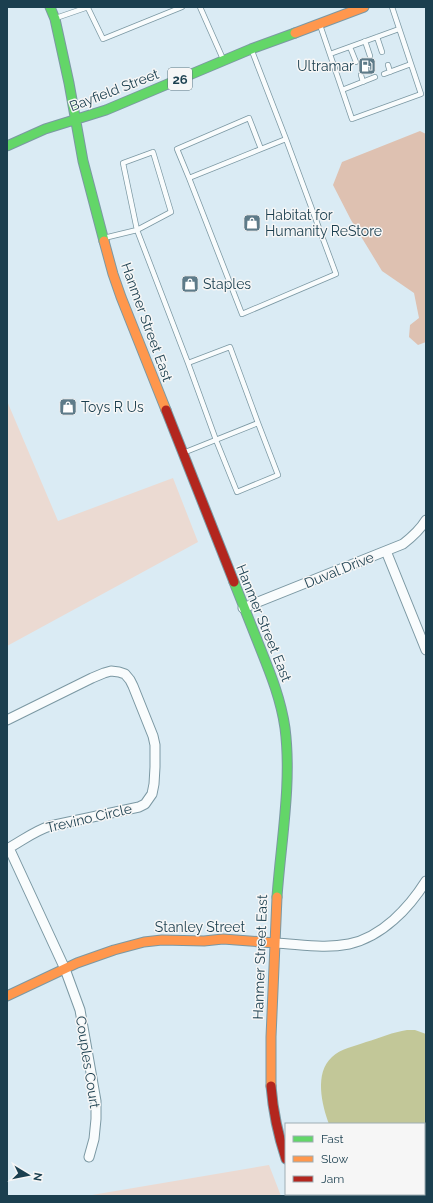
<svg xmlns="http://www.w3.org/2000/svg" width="433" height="1203" viewBox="0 0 433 1203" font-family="Raleway,sans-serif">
	<rect width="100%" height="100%" fill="#daebf4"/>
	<!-- green -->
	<path fill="#ebdad2" d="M7 401 58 521 173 478 198 542 7 646Z
		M269 1165 281 1196H86Z"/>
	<!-- forest -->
	<path fill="#dec1b1" d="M420 131 426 134V342L418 345 409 337 410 325 419 318 414 293 382 271 351 220 333 185 342 162Z"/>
	<!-- water -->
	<path fill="#c2c798" d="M407 1030H415L426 1034V1176L424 1179V1124H329C322 1105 314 1073 332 1057 340 1049 355 1046 366 1042 380 1038 393 1032 407 1030Z"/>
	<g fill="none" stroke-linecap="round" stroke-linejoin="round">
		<defs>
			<path id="lane" d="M200 7 223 59
				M88 8 103 39 182 7
				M56 18 88 7
				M320 25 352 119 421 94 392 7
				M377 37 382 52
				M365 41 370 56
				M350 47 356 62
				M252 51 286 139 336 274 242 314 189 178 177 149 249 118 261 149 286 139
				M330 54 399 29
				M388 65 390 72
				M384 74 411 64
				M361 75 363 82
				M342 90 375 77
				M189 178 261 149
				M104 238 137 230 171 212 153 152 123 163 137 230 188 363
				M183 453 258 423 278 475 237 492 216 440 188 363 230 347 258 423"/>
			<path id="street" d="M386 551 426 650
				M243 608 403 544C412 537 420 530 426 520
				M7 720 92 678 104 673 111 671 119 672 125 674 130 680 133 686 153 736 155 745V767L154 784 152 794 145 804 139 807 50 826C34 831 22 841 7 849
				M9 848 65 969 80 1010 96 1101V1119L94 1139 89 1157
				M275 943C299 944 324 949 349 944 382 937 409 908 426 881"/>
			<path id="fast" d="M50 7 55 19 69 83 83 161 104 241
				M7 146 45 129 106 110 251 49 295 33
				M234 582C243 605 252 627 261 650 271 675 281 700 285 728 292 783 281 841 277 897"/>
			<path id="slow" d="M295 33 364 7
				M104 241 113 274 121 297 166 410
				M7 996 77 963 114 950 144 942 162 940 204 941 223 939 275 943
				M271 1086V1037L277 897
				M300 1194V1196"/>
			<path id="jam" d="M166 410 234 582
				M271 1086C273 1111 278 1135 286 1159"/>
		</defs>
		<!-- lane casing -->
		<use href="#lane" stroke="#7b98a3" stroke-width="6"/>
		<!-- street casing -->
		<use href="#street" stroke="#7b98a3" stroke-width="11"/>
		<!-- fast casing -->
		<use href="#fast" stroke="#7b98a3" stroke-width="11"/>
		<!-- slow casing -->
		<use href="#slow" stroke="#7b98a3" stroke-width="11"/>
		<!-- jam casing -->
		<use href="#jam" stroke="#7b98a3" stroke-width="11"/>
		<!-- lane -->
		<use href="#lane" stroke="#f9fcfd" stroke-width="4.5"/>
		<!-- street -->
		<use href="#street" stroke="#f9fcfd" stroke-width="9"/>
		<!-- fast -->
		<use href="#fast" stroke="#63d668" stroke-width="9"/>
		<!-- slow -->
		<use href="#slow" stroke="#ff974d" stroke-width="9"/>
		<!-- jam -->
		<use href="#jam" stroke="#b3261e" stroke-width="9"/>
	</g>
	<!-- icons -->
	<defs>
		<symbol id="fuel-square" viewBox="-11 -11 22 22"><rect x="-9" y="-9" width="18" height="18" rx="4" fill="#5e7b89" stroke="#f6f6f6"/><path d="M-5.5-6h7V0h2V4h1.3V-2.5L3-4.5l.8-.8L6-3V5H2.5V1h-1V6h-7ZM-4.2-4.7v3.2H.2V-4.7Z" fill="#fff"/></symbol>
		<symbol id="shop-square" viewBox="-11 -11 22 22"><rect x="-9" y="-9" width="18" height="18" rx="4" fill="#5e7b89" stroke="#f6f6f6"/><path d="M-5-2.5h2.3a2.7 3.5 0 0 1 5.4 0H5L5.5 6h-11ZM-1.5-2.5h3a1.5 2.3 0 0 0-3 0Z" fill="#fff"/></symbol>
	</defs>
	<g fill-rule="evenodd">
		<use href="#fuel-square" x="357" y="56" width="20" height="20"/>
		<use href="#shop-square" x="242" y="213" width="20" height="20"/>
		<use href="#shop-square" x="180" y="274" width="20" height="20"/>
		<use href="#shop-square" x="58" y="397" width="20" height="20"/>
	</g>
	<g text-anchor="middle" stroke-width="3" stroke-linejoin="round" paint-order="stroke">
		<!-- shield labels -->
		<rect fill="#f6f6f6" stroke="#5d7681" stroke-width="1" x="168" y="68" width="24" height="22" rx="3"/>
		<g font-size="13" font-weight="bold" fill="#1b3f4f">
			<text x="180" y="84">26</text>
		</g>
		<!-- poi labels -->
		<g font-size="14" fill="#1b3f4f" stroke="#f6f6f6" text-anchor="start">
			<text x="354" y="71" text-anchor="end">Ultramar</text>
			<text x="265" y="220">Habitat for<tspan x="265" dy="16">Humanity ReStore</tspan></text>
			<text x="203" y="289">Staples</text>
			<text x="81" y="412">Toys R Us</text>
		</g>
		<!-- street labels -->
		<g font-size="14" fill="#1b3f4f" stroke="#f6f6f6">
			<text transform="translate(114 90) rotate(-21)" y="5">Bayfield Street</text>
			<text transform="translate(147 322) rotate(70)" y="5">Hanmer Street East</text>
			<text transform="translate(339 570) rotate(-22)" y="5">Duval Drive</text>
			<text transform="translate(264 623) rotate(68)" y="5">Hanmer Street East</text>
			<text transform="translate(89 818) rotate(-13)" y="5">Trevino Circle</text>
			<text x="200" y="932">Stanley Street</text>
			<text transform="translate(260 957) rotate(-88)" y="5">Hanmer Street East</text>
			<text transform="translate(88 1062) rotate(81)" y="5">Couples Court</text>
		</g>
	</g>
	<!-- border -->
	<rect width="433" height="1203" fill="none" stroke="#1b3f4f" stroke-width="16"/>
	<!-- legend -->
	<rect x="285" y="1123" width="140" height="72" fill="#f6f6f6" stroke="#9eadb3"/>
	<rect x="293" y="1136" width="20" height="6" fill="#63d668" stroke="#9eadb3"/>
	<text x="321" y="1143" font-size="12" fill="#1b3f4f">Fast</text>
	<rect x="293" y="1156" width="20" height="6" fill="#ff974d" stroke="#9eadb3"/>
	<text x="321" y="1163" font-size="12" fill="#1b3f4f">Slow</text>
	<rect x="293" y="1176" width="20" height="6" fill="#b3261e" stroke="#9eadb3"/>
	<text x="321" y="1183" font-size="12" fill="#1b3f4f">Jam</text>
	<!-- north arrow -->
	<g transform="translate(28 1175) rotate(100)" stroke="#f6f6f6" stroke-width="3" paint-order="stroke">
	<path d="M0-3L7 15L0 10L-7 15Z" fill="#1b3f4f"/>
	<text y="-6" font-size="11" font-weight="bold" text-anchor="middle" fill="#1b3f4f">N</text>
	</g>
</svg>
